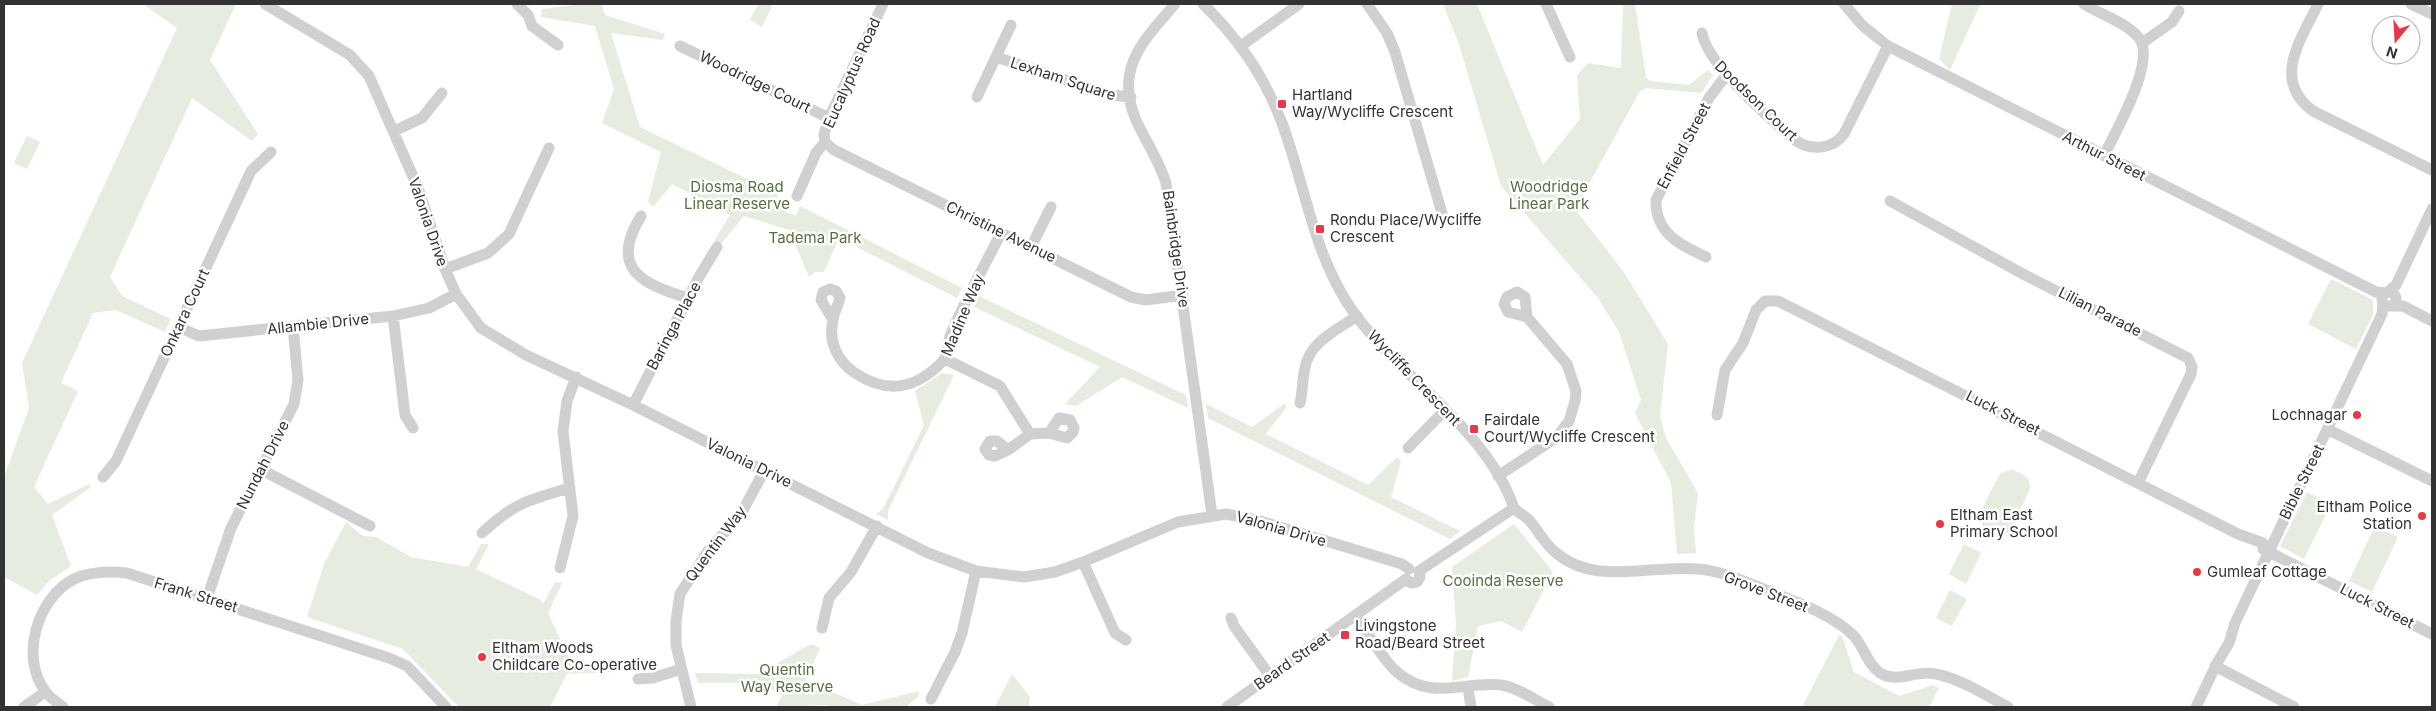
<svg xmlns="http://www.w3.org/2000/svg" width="2436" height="711" viewBox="0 0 2436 711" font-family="Inter,sans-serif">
	<rect width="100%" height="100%" fill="#fff"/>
	<!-- green -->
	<path fill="#e6ecdf" d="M143 4H236L210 60 258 134 252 141 192 98 110 277 122 296 171 319 165 332 116 310 93 313 61 383 78 391 34 487 48 504 89 484 91 487 52 515 71 566 50 580 37 595 4 577V477L29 408 22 363 177 28Z
		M583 4H601L605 15 665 34 663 40 611 33 640 127 778 194 773 206 796 216 800 206 962 288 957 298 839 238 824 272H815L809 277 789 230 744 216 721 244 714 241 730 215 672 184 653 207 648 201 661 152 602 123 614 89 595 26 541 17 542 9Z
		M758 4H773L762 27 750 20Z
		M1443 4H1477L1543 165 1580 119 1577 75 1588 63 1621 68 1623 4H1635L1646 77 1650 81 1689 85 1708 70 1713 75 1701 93 1646 88 1640 91 1575 209 1623 271 1668 344 1660 416 1666 438 1698 493 1694 528 1696 553 1677 554 1671 483 1635 413 1641 400 1619 332 1598 298 1501 186 1459 44Z
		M1952 4 1980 5 1950 70 1939 59Z
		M27 136 40 142 27 169 14 163Z
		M2331 279 2373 300V315L2356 349 2308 324Z
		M979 296 1186 395 1188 408 1122 377 1076 406 1065 404 1100 367 974 307Z
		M942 373 954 375 888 511V520L876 514 883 509 924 425 915 391Z
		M1285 403 1286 408 1266 434 1368 485 1397 457 1401 461 1391 497 1460 531 1450 539 1208 418 1206 404 1252 427Z
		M2012 469C2023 475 2031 477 2030 489L2010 532C2001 535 1996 535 1988 530 1969 521 1994 487 2000 474Z
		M2307 492 2331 504 2304 559 2280 546Z
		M346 522 363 536 376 537 411 557 468 567 481 544H489L476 569 541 600 543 604 555 582 562 583 548 613 572 664 617 668 615 672 567 674 550 707H459L403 649 307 617 324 564Z
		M1514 524 1553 572 1522 632 1501 621 1478 626 1468 677 1452 681 1456 625 1452 567Z
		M2375 526 2398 537 2372 592 2349 581Z
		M1964 544 1981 553 1966 584 1949 574Z
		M1950 590 1967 599 1952 626 1936 618Z
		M1839 635 1842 636 1854 672 1899 696 1933 685 1939 688 1929 707H1802Z
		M811 644 820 648 806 680 862 705 919 691 918 697 906 707H834L827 705 776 707 782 695 758 683H698L695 673 758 674Z
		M1012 674 1030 697 1029 707H995Z"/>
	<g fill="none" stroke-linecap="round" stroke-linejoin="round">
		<!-- minor -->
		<path stroke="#d0d0d0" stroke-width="11" d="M265 4 350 55 369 76 418 188 445 269 456 294 481 328 526 355 633 405 928 553 976 571 1024 577 1055 572 1083 562 1178 522 1226 514 1260 521 1402 564 1409 569
			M517 4 528 15 532 26 558 45
			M1175 4C1144 40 1114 68 1136 120 1146 142 1159 160 1166 183L1212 515
			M1203 4C1238 38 1265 77 1282 123 1304 182 1312 246 1346 301 1393 375 1485 424 1514 508
			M1367 4 1387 33 1395 52 1444 220
			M1546 4 1570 57
			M1844 4 1863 26 1888 46 2376 292 2386 293
			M2084 4C2101 15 2126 22 2139 38 2157 61 2115 132 2104 156
			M2318 4C2301 40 2271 80 2313 111L2432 170
			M2411 4 2432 14
			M1702 33C1708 65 1769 118 1795 140 1810 151 1832 150 1844 134L1888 46
			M2142 43 2172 22 2179 11
			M680 46 829 118
			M1241 46 1299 4
			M996 57 1110 95 1131 97
			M977 97 1011 25
			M394 131 422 118 442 93
			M825 142 834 150 1131 297 1146 300 1183 295
			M797 196 816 153 825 142 824 134 829 118 883 4
			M1890 201 2023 274 2188 358 2192 367 2191 374 2138 483
			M641 216C609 268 641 284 688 298
			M1031 247 1051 207
			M1706 257C1680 245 1655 233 1656 200L1709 98 1727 74
			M445 269 488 253 509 234 549 148
			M2382 299a7 7 0 1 1 14 0a7 7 0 1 1-14 0Z
			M2388 292 2396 285 2432 209
			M2393 306H2403L2432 321
			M393 316 405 415 413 428
			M833 320 821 300 823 292 830 289 836 291 840 298C838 306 834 312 833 320 828 341 837 361 855 373 888 395 916 389 943 361 948 356 948 343 950 336 965 300 984 267 1001 233
			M178 327 199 336 393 316 429 308 456 294
			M945 359 1000 386 1030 434
			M1300 403C1303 391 1302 380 1305 368 1309 342 1337 330 1357 316
			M633 405 699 277 717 247
			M1717 415 1725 370 1743 343 1756 310 1765 301H1778L2238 534 2263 543 2269 551
			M2327 429 2432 481
			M990 441H997L1008 450 995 456 989 455 985 449Z
			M1408 448 1445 410
			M1008 450 1030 434 1049 433 1067 438 1073 432 1074 428 1070 420 1059 418 1049 433
			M262 470 370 526
			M1498 476 1557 437 1569 421 1575 401 1576 391 1567 364 1527 317 1508 312 1504 304 1507 297 1517 292 1525 297 1527 317
			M103 477 116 461 251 171 271 152
			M1514 508C1518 513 1524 515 1529 520 1538 530 1544 543 1555 552 1595 587 1651 564 1698 569 1724 571 1750 584 1774 593 1800 603 1834 616 1854 636 1864 647 1867 664 1880 673 1898 684 1917 669 1936 674 1961 679 1985 695 2008 707
			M482 533C514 503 528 500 570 488
			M2263 549 2432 634
			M1083 562 1115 633 1126 640
			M560 568 573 516 563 431 567 401 576 377
			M1419 571 1514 508
			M1406 579 1411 583 1417 582 1420 577 1419 571
			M207 598 231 528 294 404 298 380 293 327
			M1356 617C1369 634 1381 658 1397 672 1432 702 1463 681 1501 685 1517 687 1535 700 1549 707
			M1231 618 1234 626 1270 676
			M822 628 829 598 851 572 877 526
			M2215 666 2294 707
			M638 679 653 678 681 669
			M1468 687 1471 707
			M931 699 955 652 962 633 976 571
			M24 707 45 692
			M63 707C58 703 50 698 46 692 19 658 37 598 74 579 91 571 109 571 127 573L389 658 407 666 446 707
			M691 707 676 645V621L680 594 708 551 741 514 764 471
			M1227 707 1406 579
			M2196 707 2217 663 2229 643 2235 623 2382 314 2383 303"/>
	</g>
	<!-- markers -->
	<g fill="#e63946" stroke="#fff" stroke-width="2">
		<rect x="1277" y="99" width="10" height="10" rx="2.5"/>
		<rect x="1315" y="224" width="10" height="10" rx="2.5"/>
		<circle cx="2357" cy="415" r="5"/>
		<rect x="1469" y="424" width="10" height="10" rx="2.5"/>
		<circle cx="2422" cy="516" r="5"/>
		<circle cx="1940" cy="524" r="5"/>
		<circle cx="2197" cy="572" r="5"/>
		<rect x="1340" y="630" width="10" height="10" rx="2.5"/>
		<circle cx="482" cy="657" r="5"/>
	</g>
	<g text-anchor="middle" stroke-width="5" stroke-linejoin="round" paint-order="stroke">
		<!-- street labels -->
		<g font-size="15" fill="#333" stroke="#fff">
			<text transform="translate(852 73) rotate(-66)" y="5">Eucalyptus Road</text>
			<text transform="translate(1063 79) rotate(18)" y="5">Lexham Square</text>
			<text transform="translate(755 82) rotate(26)" y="5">Woodridge Court</text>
			<text transform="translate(1756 101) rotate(44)" y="5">Doodson Court</text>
			<text transform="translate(1684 146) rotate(-62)" y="5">Enfield Street</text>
			<text transform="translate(2104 156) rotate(27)" y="5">Arthur Street</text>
			<text transform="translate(428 222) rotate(71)" y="5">Valonia Drive</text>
			<text transform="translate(1001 232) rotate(26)" y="5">Christine Avenue</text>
			<text transform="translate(1176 249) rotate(82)" y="5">Bainbridge Drive</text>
			<text transform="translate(2100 312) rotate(27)" y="5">Lilian Parade</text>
			<text transform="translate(185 313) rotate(-65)" y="5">Onkara Court</text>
			<text transform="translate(963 315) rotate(-67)" y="5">Madine Way</text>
			<text transform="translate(318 324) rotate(-6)" y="5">Allambie Drive</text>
			<text transform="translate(674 326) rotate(-62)" y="5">Baringa Place</text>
			<text transform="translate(1414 378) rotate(46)" y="5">Wycliffe Crescent</text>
			<text transform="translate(2003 413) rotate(27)" y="5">Luck Street</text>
			<text transform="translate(749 463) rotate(26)" y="5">Valonia Drive</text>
			<text transform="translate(263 465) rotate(-63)" y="5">Nundah Drive</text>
			<text transform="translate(2302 482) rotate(-64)" y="5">Bible Street</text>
			<text transform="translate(1281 529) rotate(16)" y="5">Valonia Drive</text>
			<text transform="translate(716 544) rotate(-53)" y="5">Quentin Way</text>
			<text transform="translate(1766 592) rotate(21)" y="5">Grove Street</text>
			<text transform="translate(196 595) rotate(17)" y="5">Frank Street</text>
			<text transform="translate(2377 606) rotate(27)" y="5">Luck Street</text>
			<text transform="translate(1292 661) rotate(-35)" y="5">Beard Street</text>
		</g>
		<!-- poi labels -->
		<g font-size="15" fill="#333" stroke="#fff" text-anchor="start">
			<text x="1292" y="100">Hartland<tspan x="1292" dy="17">Way/Wycliffe Crescent</tspan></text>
			<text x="1330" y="225">Rondu Place/Wycliffe<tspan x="1330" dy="17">Crescent</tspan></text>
			<text x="2347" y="420" text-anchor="end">Lochnagar</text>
			<text x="1484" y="425">Fairdale<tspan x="1484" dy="17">Court/Wycliffe Crescent</tspan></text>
			<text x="2412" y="512" text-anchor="end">Eltham Police<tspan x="2412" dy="17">Station</tspan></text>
			<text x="1950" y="520">Eltham East<tspan x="1950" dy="17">Primary School</tspan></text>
			<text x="2207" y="577">Gumleaf Cottage</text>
			<text x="1355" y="631">Livingstone<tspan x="1355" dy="17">Road/Beard Street</tspan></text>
			<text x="492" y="653">Eltham Woods<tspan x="492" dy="17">Childcare Co-operative</tspan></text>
		</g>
		<!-- park labels -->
		<g font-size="15" fill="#56703f" stroke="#fff">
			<text x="737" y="192">Diosma Road<tspan x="737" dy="17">Linear Reserve</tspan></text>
			<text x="1549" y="192">Woodridge<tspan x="1549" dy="17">Linear Park</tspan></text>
			<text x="815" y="243">Tadema Park</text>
			<text x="1503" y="586">Cooinda Reserve</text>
			<text x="787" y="675">Quentin<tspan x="787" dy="17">Way Reserve</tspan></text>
		</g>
	</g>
	<!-- border -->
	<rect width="2436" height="711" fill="none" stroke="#333333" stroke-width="10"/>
	<!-- north arrow -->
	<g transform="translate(2396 40) rotate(198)"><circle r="24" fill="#ffffff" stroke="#adadad"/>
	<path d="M0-4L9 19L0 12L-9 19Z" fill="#e63946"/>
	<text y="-8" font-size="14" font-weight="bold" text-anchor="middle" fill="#333333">N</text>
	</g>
</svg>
